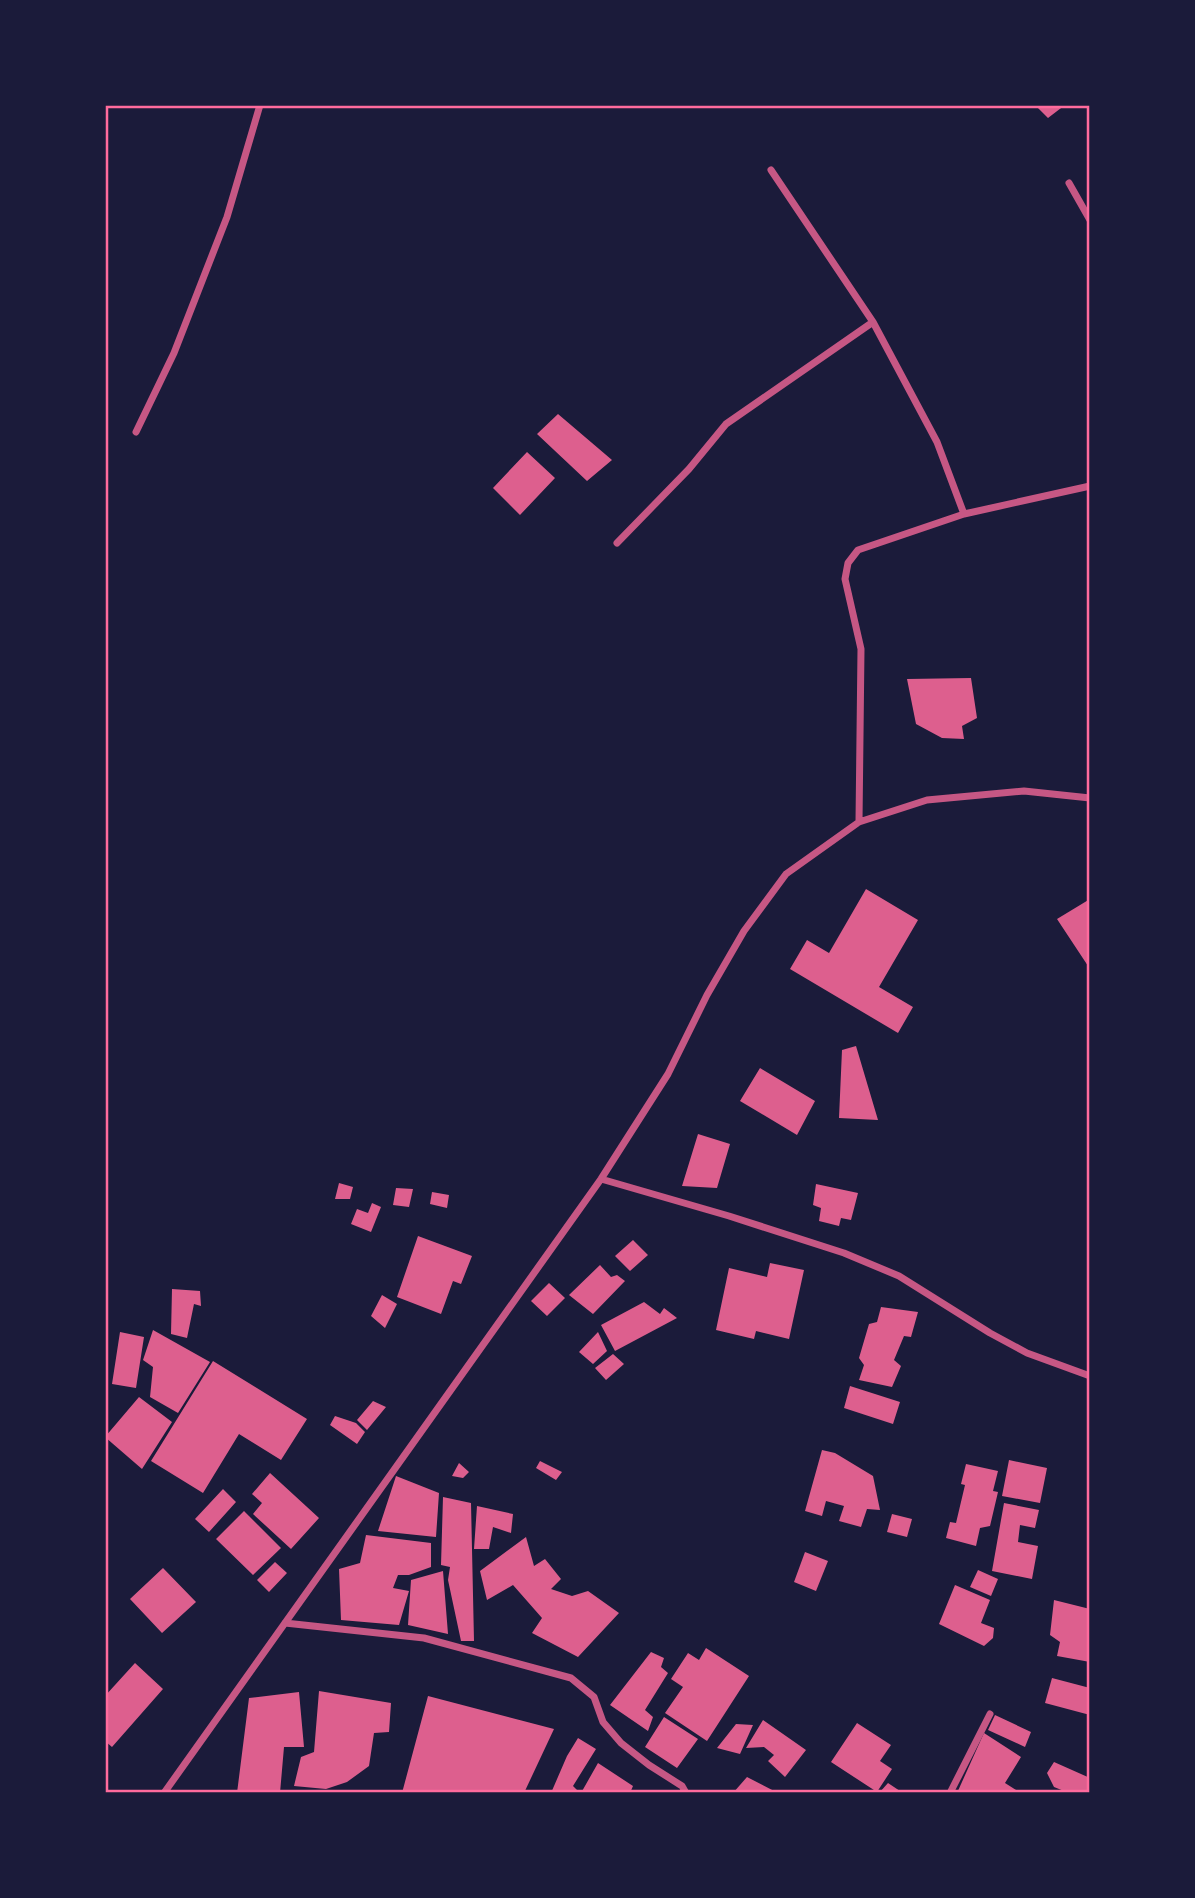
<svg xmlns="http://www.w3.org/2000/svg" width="1195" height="1898" viewBox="0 0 1195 1898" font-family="'IBM Plex Sans',sans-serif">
	<rect width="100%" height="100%" fill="#1b1b3a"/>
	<!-- building -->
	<path fill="#dd5f8e" d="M1035 105H1065L1048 118Z
		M558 414 612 460 587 481 537 434Z
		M527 452 555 478 520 515 493 488Z
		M971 678 977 718 962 726 964 739 942 738 916 724 907 679Z
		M866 889 918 920 879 987 913 1007 898 1033 790 969 807 940 829 953Z
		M1090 899V969L1057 919Z
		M856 1046 878 1120 839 1118 842 1050Z
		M760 1068 815 1101 797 1135 740 1101Z
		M698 1134 730 1144 717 1188 682 1186Z
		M339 1183 353 1187 350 1199H335Z
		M816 1184 858 1193 851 1220 841 1218 839 1226 819 1221 821 1208 813 1205Z
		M396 1188 413 1189 409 1207 393 1205Z
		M432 1192 449 1195 447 1208 430 1204Z
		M372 1203 381 1207 371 1232 351 1224 357 1209 368 1213Z
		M418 1236 472 1256 461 1284 453 1281 441 1314 397 1297Z
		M633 1240 648 1255 630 1271 615 1256Z
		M770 1263 804 1270 789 1339 756 1331 754 1339 716 1330 729 1268 767 1277Z
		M600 1265 611 1277 617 1275 625 1281 593 1314 569 1295Z
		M549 1283 565 1298 547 1316 531 1301Z
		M172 1289 200 1291 201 1306 194 1304 187 1338 171 1334Z
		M382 1295 397 1304 385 1328 371 1316Z
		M644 1302 660 1314 664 1308 677 1318 615 1351 601 1325Z
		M881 1307 918 1312 911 1337 904 1336 894 1360 901 1366 892 1387 859 1380 864 1365 859 1358 869 1324 877 1322Z
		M153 1330 210 1362 178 1413 150 1397 153 1367 143 1360Z
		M120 1332 144 1337 136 1388 112 1384Z
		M598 1332 607 1351 593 1364 579 1352Z
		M613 1354 624 1364 606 1380 595 1368Z
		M213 1361 307 1419 281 1460 239 1434 203 1493 151 1461Z
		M850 1386 900 1402 893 1424 844 1408Z
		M139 1397 172 1422 142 1469 105 1437Z
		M373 1401 386 1407 367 1430 357 1420Z
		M335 1416 356 1423 365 1432 357 1444 330 1425Z
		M822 1450 835 1453 873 1476 880 1510 867 1509 861 1527 839 1521 844 1506 826 1501 822 1516 805 1511Z
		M1009 1460 1047 1468 1040 1503 1002 1496Z
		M540 1461 562 1472 556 1480 536 1468Z
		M459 1463 469 1472 463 1478 452 1476Z
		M966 1464 998 1471 993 1491 998 1492 990 1526 980 1528 976 1546 946 1538 950 1522 956 1523 965 1485 961 1484Z
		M270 1473 319 1518 291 1549 253 1514 262 1503 252 1494Z
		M396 1476 439 1493 436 1537 378 1531Z
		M223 1489 236 1502 209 1532 195 1519Z
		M443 1497 471 1503 474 1641H461L448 1580 450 1567 441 1565Z
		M1004 1503 1039 1510 1035 1528 1020 1525 1018 1542 1038 1546 1032 1579 992 1571Z
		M477 1506 513 1514 511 1533 493 1527 489 1549H474Z
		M244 1511 281 1548 253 1575 216 1539Z
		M892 1514 912 1519 907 1537 887 1532Z
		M366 1535 431 1543V1567L409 1575H398L393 1588 409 1591 399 1625 341 1620 339 1569 360 1563Z
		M526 1537 534 1566 545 1559 561 1579 551 1589 572 1596 588 1591 619 1613 578 1657 532 1633 542 1618 513 1585 487 1600 480 1571Z
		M805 1552 828 1561 816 1591 794 1582Z
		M275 1562 287 1573 269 1592 257 1580Z
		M163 1568 196 1602 162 1633 130 1599Z
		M978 1570 998 1579 991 1596 970 1587Z
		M443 1571 448 1634 408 1625 411 1580Z
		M955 1585 990 1600 981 1623 994 1628 993 1638 984 1646 939 1624Z
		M1054 1600 1090 1609V1662L1057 1656 1060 1642 1050 1635Z
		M706 1648 749 1676 707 1741 665 1713 683 1687 671 1679 688 1653 699 1660Z
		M651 1652 664 1658 661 1667 668 1673 645 1710 653 1717 648 1731 610 1705Z
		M135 1663 163 1689 112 1747 105 1741V1696Z
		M1052 1678 1090 1688V1715L1045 1703Z
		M319 1691 391 1703 389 1732 374 1733 369 1766 347 1782 326 1789 294 1786 301 1757 314 1752Z
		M299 1692 304 1747H284L280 1793H237L249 1698Z
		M428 1696 554 1729 524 1793H402Z
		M995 1715 1031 1732 1025 1747 988 1730Z
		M664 1717 698 1739 677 1768 645 1747Z
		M763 1720 806 1750 785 1777 768 1761 774 1755 764 1747 746 1748Z
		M857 1723 891 1745 880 1761 892 1769 877 1792 831 1762Z
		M736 1724 753 1725 740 1754 717 1748Z
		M984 1733 1021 1757 1005 1783 1021 1793H957Z
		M578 1738 596 1749 573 1786 577 1790 576 1793H551L567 1756Z
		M1054 1762 1090 1778V1788L1087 1793H1069L1054 1787 1047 1773Z
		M598 1763 633 1786 630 1793H581Z
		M747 1777 778 1793H733Z
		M888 1783 903 1793H879Z"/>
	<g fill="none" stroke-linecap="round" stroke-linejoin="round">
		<!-- minor -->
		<path stroke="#c65784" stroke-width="7" d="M771 170 873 322 937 442 964 514
			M1069 183 1090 220
			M136 432 174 353 227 217 260 105
			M617 543 689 469 726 424 873 322
			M859 822 861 649 845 579 848 563 858 550 964 514 1090 486
			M601 1179 729 1216 844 1253 899 1276 990 1333 1027 1353 1090 1376
			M285 1623 424 1638 571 1678 594 1697 603 1722 621 1743 649 1765 682 1786 686 1793
			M164 1793 601 1179 668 1074 707 995 744 931 786 874 859 822 927 800 1024 791 1090 798
			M950 1793 990 1714"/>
	</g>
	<!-- border -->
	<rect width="1195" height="1898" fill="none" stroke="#1b1b3a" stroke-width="214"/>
	<rect x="107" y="107" width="981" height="1684" fill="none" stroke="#ff6b9d" stroke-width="2.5"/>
</svg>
